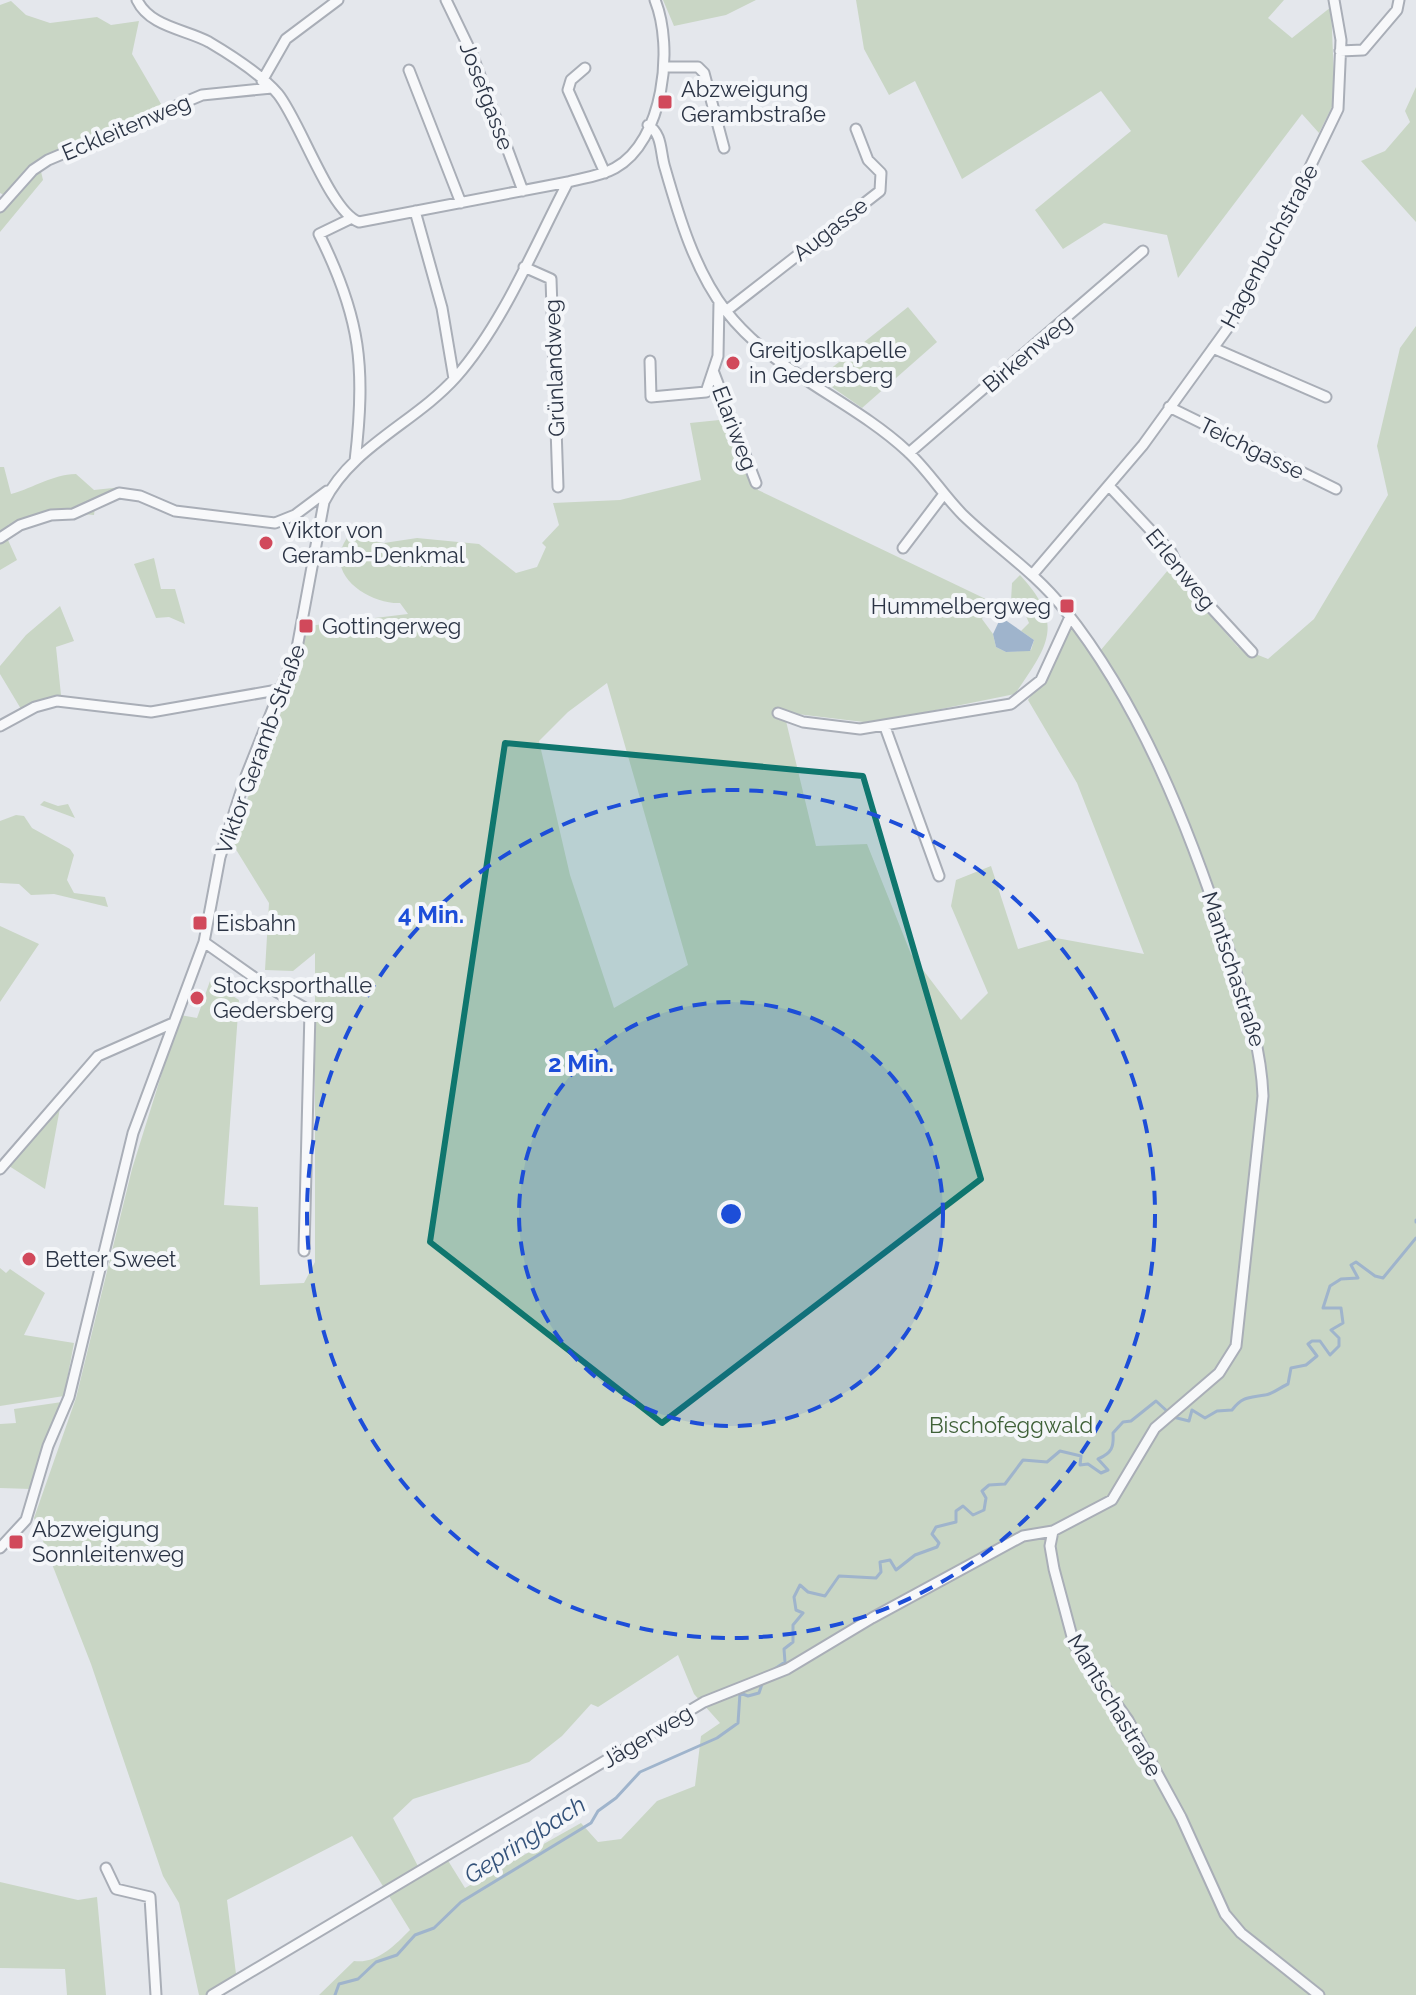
<svg xmlns="http://www.w3.org/2000/svg" width="1416" height="1995" viewBox="0 0 1416 1995" font-family="Raleway,sans-serif">
	<rect width="100%" height="100%" fill="#e4e7ec"/>
	<!-- green -->
	<path fill="#c9d6c5" fill-rule="evenodd" d="M663 0H756L726 15 674 26Z
		M856 0H1284L1268 18 1292 38 1331 7 1335 101 1319 133 1302 114 1178 278 1167 235 1104 223 1063 249 1035 210 1131 131 1101 91 962 179 915 81 889 95 864 49Z
		M11 1 26 15 50 23 97 17 111 25 139 21 132 54 164 109 38 159 43 180 0 232V205L6 196 0 193V5Z
		M1416 87V222L1361 161 1385 151 1410 122 1405 111Z
		M908 307 937 342 862 408 819 378Z
		M1416 326V1995H319L354 1961C377 1964 394 1946 410 1930L352 1836 227 1900 236 1974 205 1995H199L179 1903 163 1876 91 1664 34 1518 76 1398 132 1169 180 1015 197 1018 210 981 239 1000 224 1205 258 1207 260 1285 304 1283 315 1262V953L293 971 265 970 269 903 232 843C255 770 291 701 308 626L408 614 400 603C369 604 322 574 347 538L384 543 417 538 479 544 516 573 537 567 546 547 542 543 559 525 553 503 620 500 701 480 690 423 729 419 758 490 992 602 982 619 993 634 996 647 1006 652 1031 650 1034 640 1021 631 1029 623 1023 609 1011 601 1012 583 1020 575C1065 624 1049 644 1015 694L872 723 780 712 786 721 816 846 867 844 911 954 961 1020 988 993 951 906 956 880 991 866 1018 949 1056 938 1144 954 1077 783 1028 700 1056 660 1066 630 1072 628C1092 647 1104 676 1118 700 1173 798 1209 903 1245 1009L1253 1006 1219 911 1120 685 1100 651 1174 563 1176 577 1238 647 1268 659 1314 619 1388 495 1377 446 1400 348ZM607 683 688 965 614 1008 570 875 539 741 568 712ZM678 1655 694 1694 720 1723 701 1736 695 1786 657 1801 621 1839 598 1842 581 1823 465 1888 447 1859 422 1874 393 1818 413 1799 529 1762 562 1736 591 1704 598 1707Z
		M0 467H4L11 494C36 487 51 475 76 474L94 490 122 487V490L96 500 94 515 47 511 8 525V540L17 560 0 570Z
		M154 558 161 589H175L185 624 169 617 156 618 134 564Z
		M60 606 74 641 56 647 61 695 21 709 0 674V666L26 635Z
		M44 801 58 806 68 804 75 818 40 805Z
		M16 815 24 816 32 828 70 849 74 855 67 880 74 893 105 897 108 907 54 894 31 895 19 884 0 883V821Z
		M0 926 39 944 0 1002Z
		M60 1108 45 1189 9 1166Z
		M0 1268 6 1273 10 1269 45 1293 24 1335 74 1343 64 1396 0 1406Z
		M62 1402 31 1489 0 1488V1424L16 1423 14 1409Z
		M0 1882 78 1900 97 1897 106 1995H67L65 1969 0 1968Z"/>
	<!-- water -->
	<path fill="#9fb4cc" d="M1001 617 1034 640 1030 651 1006 652 996 647 993 634Z"/>
	<g fill="none" stroke-linecap="round" stroke-linejoin="round">
		<!-- stream -->
		<path stroke="#9fb4cc" stroke-width="3" d="M1416 1220V1222
			M1173 1417 1189 1421 1192 1410 1205 1418 1217 1411 1232 1410C1243 1396 1249 1398 1265 1395 1271 1395 1281 1387 1288 1384L1291 1368 1306 1365 1317 1356 1308 1344 1312 1341H1320L1330 1355 1339 1346V1338L1331 1330 1343 1323 1341 1308H1323L1330 1286 1341 1279 1358 1278 1351 1265 1356 1262 1375 1276 1383 1278 1416 1238
			M773 1670 785 1662 784 1649 793 1642V1625L803 1613 796 1610 794 1597 800 1585 808 1592 825 1596 839 1576 876 1578 881 1572 880 1562 890 1560 896 1570 915 1555 937 1547 939 1543 932 1534 936 1527 956 1522V1511L963 1506 973 1515 984 1510 986 1498 982 1491 989 1485 1005 1484 1023 1460 1047 1462 1060 1451 1081 1456 1080 1465 1088 1464 1101 1473 1108 1470 1098 1459C1112 1453 1114 1447 1113 1433L1123 1422 1131 1421 1156 1401 1168 1412
			M335 1995 339 1984 358 1979 376 1962 397 1955 415 1935 434 1928 461 1902 591 1823 598 1811 616 1798 640 1772 717 1738 738 1723 740 1693 748 1696 759 1693 763 1681"/>
		<defs>
			<path id="minor" d="M137 0C150 27 185 29 209 42 231 55 261 74 278 94 300 121 330 212 359 222L568 182C583 178 601 176 615 168 664 141 674 47 655 0
				M446 0 472 54 523 191
				M1340 51 1363 50 1397 10 1399 0
				M666 67H698L704 73 724 148
				M585 68 571 80 568 90 605 173
				M409 70 461 203
				M262 81 286 39 338 0
				M0 207 33 170 48 160 202 95 272 88
				M415 211 442 308 454 379
				M350 219 319 234C361 318 366 368 355 461
				M524 267 551 279 558 487
				M726 311 880 191 881 173 868 160 856 129
				M1213 348 1326 397
				M650 361 651 397 706 392 718 356 719 302
				M714 373 756 483
				M1169 407 1336 489
				M909 453 1143 251
				M1110 487 1171 552 1183 577 1252 652
				M0 538 20 525 51 515 73 514 119 493 140 496 175 511 275 523 295 515 327 491
				M903 548 944 494
				M1033 574 1143 445 1232 322 1254 283 1338 109 1341 40 1334 0
				M778 713 803 722 860 729 1011 704 1041 680 1070 617
				M0 726 35 707 57 701 151 712 283 689
				M885 727 939 876
				M204 942 265 985 310 1011 304 1251
				M0 1169 98 1056 173 1023
				M1053 1531 1050 1546 1054 1569 1074 1644 1128 1720 1181 1817 1225 1914 1241 1933 1319 1995
				M0 1548 26 1520 48 1446 69 1397 133 1133 204 942 220 857 246 776 297 648 324 502C351 447 416 422 456 377 503 324 535 245 568 182
				M106 1868 116 1889 150 1897 156 1995
				M212 1995 704 1702 787 1669 872 1618 1023 1536 1053 1531 1112 1500 1155 1428 1219 1373 1236 1346 1263 1096C1261 1042 1243 995 1227 944 1189 828 1141 705 1064 609 1035 572 996 547 963 515 943 495 928 470 907 451 852 400 773 372 726 311 695 271 679 217 665 168 660 153 663 134 648 125"/>
		</defs>
		<!-- minor casing -->
		<use href="#minor" stroke="#a9aeb7" stroke-width="13"/>
		<!-- minor -->
		<use href="#minor" stroke="#f7f8fa" stroke-width="9"/>
	</g>
	<!-- marked area -->
	<path fill="#0f766e" fill-opacity="0.2" stroke="#0f766e" stroke-width="6" stroke-linejoin="round" d="M505 743 863 776 981 1179 662 1423 430 1242Z"/>
	<!-- distance rings -->
	<circle cx="731" cy="1214" r="212" fill="#1d4ed8" fill-opacity=".12"/>
	<g fill="none" stroke="#1d4ed8" stroke-width="4" stroke-dasharray="14 10">
		<circle cx="731" cy="1214" r="212"/>
		<circle cx="731" cy="1214" r="424"/>
	</g>
	<!-- markers -->
	<g fill="#d1495b" stroke="#f4f6f9" stroke-width="3">
		<rect x="657" y="94" width="16" height="16" rx="4"/>
		<circle cx="733" cy="363" r="8"/>
		<circle cx="266" cy="543" r="8"/>
		<rect x="1059" y="598" width="16" height="16" rx="4"/>
		<rect x="298" y="618" width="16" height="16" rx="4"/>
		<rect x="192" y="915" width="16" height="16" rx="4"/>
		<circle cx="197" cy="998" r="8"/>
		<circle cx="29" cy="1259" r="8"/>
		<rect x="8" y="1534" width="16" height="16" rx="4"/>
	</g>
	<g text-anchor="middle" stroke-width="8" stroke-linejoin="round" paint-order="stroke">
		<!-- poi labels -->
		<g font-size="22" fill="#2b3445" stroke="#f4f6f9" text-anchor="start">
			<text x="681" y="97">Abzweigung<tspan x="681" dy="25">Gerambstraße</tspan></text>
			<text x="749" y="358">Greitjoslkapelle<tspan x="749" dy="25">in Gedersberg</tspan></text>
			<text x="282" y="538">Viktor von<tspan x="282" dy="25">Geramb-Denkmal</tspan></text>
			<text x="1051" y="614" text-anchor="end">Hummelbergweg</text>
			<text x="322" y="634">Gottingerweg</text>
			<text x="216" y="931">Eisbahn</text>
			<text x="213" y="993">Stocksporthalle<tspan x="213" dy="25">Gedersberg</tspan></text>
			<text x="45" y="1267">Better Sweet</text>
			<text x="32" y="1537">Abzweigung<tspan x="32" dy="25">Sonnleitenweg</tspan></text>
		</g>
		<!-- street labels -->
		<g font-size="22" fill="#2b3445" stroke="#f4f6f9">
			<text transform="translate(487 96) rotate(69)" y="8">Josefgasse</text>
			<text transform="translate(126 127) rotate(-23)" y="8">Eckleitenweg</text>
			<text transform="translate(830 229) rotate(-38)" y="8">Augasse</text>
			<text transform="translate(1269 246) rotate(-62)" y="8">Hagenbuchstraße</text>
			<text transform="translate(1027 353) rotate(-40)" y="8">Birkenweg</text>
			<text transform="translate(554 368) rotate(-92)" y="8">Grünlandweg</text>
			<text transform="translate(735 428) rotate(69)" y="8">Elariweg</text>
			<text transform="translate(1252 448) rotate(26)" y="8">Teichgasse</text>
			<text transform="translate(1181 569) rotate(51)" y="8">Erlenweg</text>
			<text transform="translate(260 749) rotate(-70)" y="8">Viktor Geramb-Straße</text>
			<text transform="translate(1234 969) rotate(72)" y="8">Mantschastraße</text>
			<text transform="translate(1115 1705) rotate(59)" y="8">Mantschastraße</text>
			<text transform="translate(647 1736) rotate(-31)" y="8">Jägerweg</text>
		</g>
		<!-- park labels -->
		<g font-size="22" fill="#3f6138" stroke="#f4f6f9">
			<text x="1011" y="1433">Bischofeggwald</text>
		</g>
		<!-- water labels -->
		<g font-size="24" font-style="italic" fill="#34527a" stroke="#f4f6f9">
			<text transform="translate(525 1840) rotate(-33)" y="8">Gepringbach</text>
		</g>
	</g>
	<circle cx="731" cy="1214" r="12" fill="#1d4ed8" stroke="#f4f6f9" stroke-width="4"/>
	<g font-size="24" text-anchor="middle" font-weight="bold" fill="#1d4ed8" stroke="#f4f6f9" stroke-width="8" stroke-linejoin="round" paint-order="stroke">
		<text x="431" y="923">4 Min.</text>
		<text x="581" y="1072">2 Min.</text>
	</g>
</svg>
